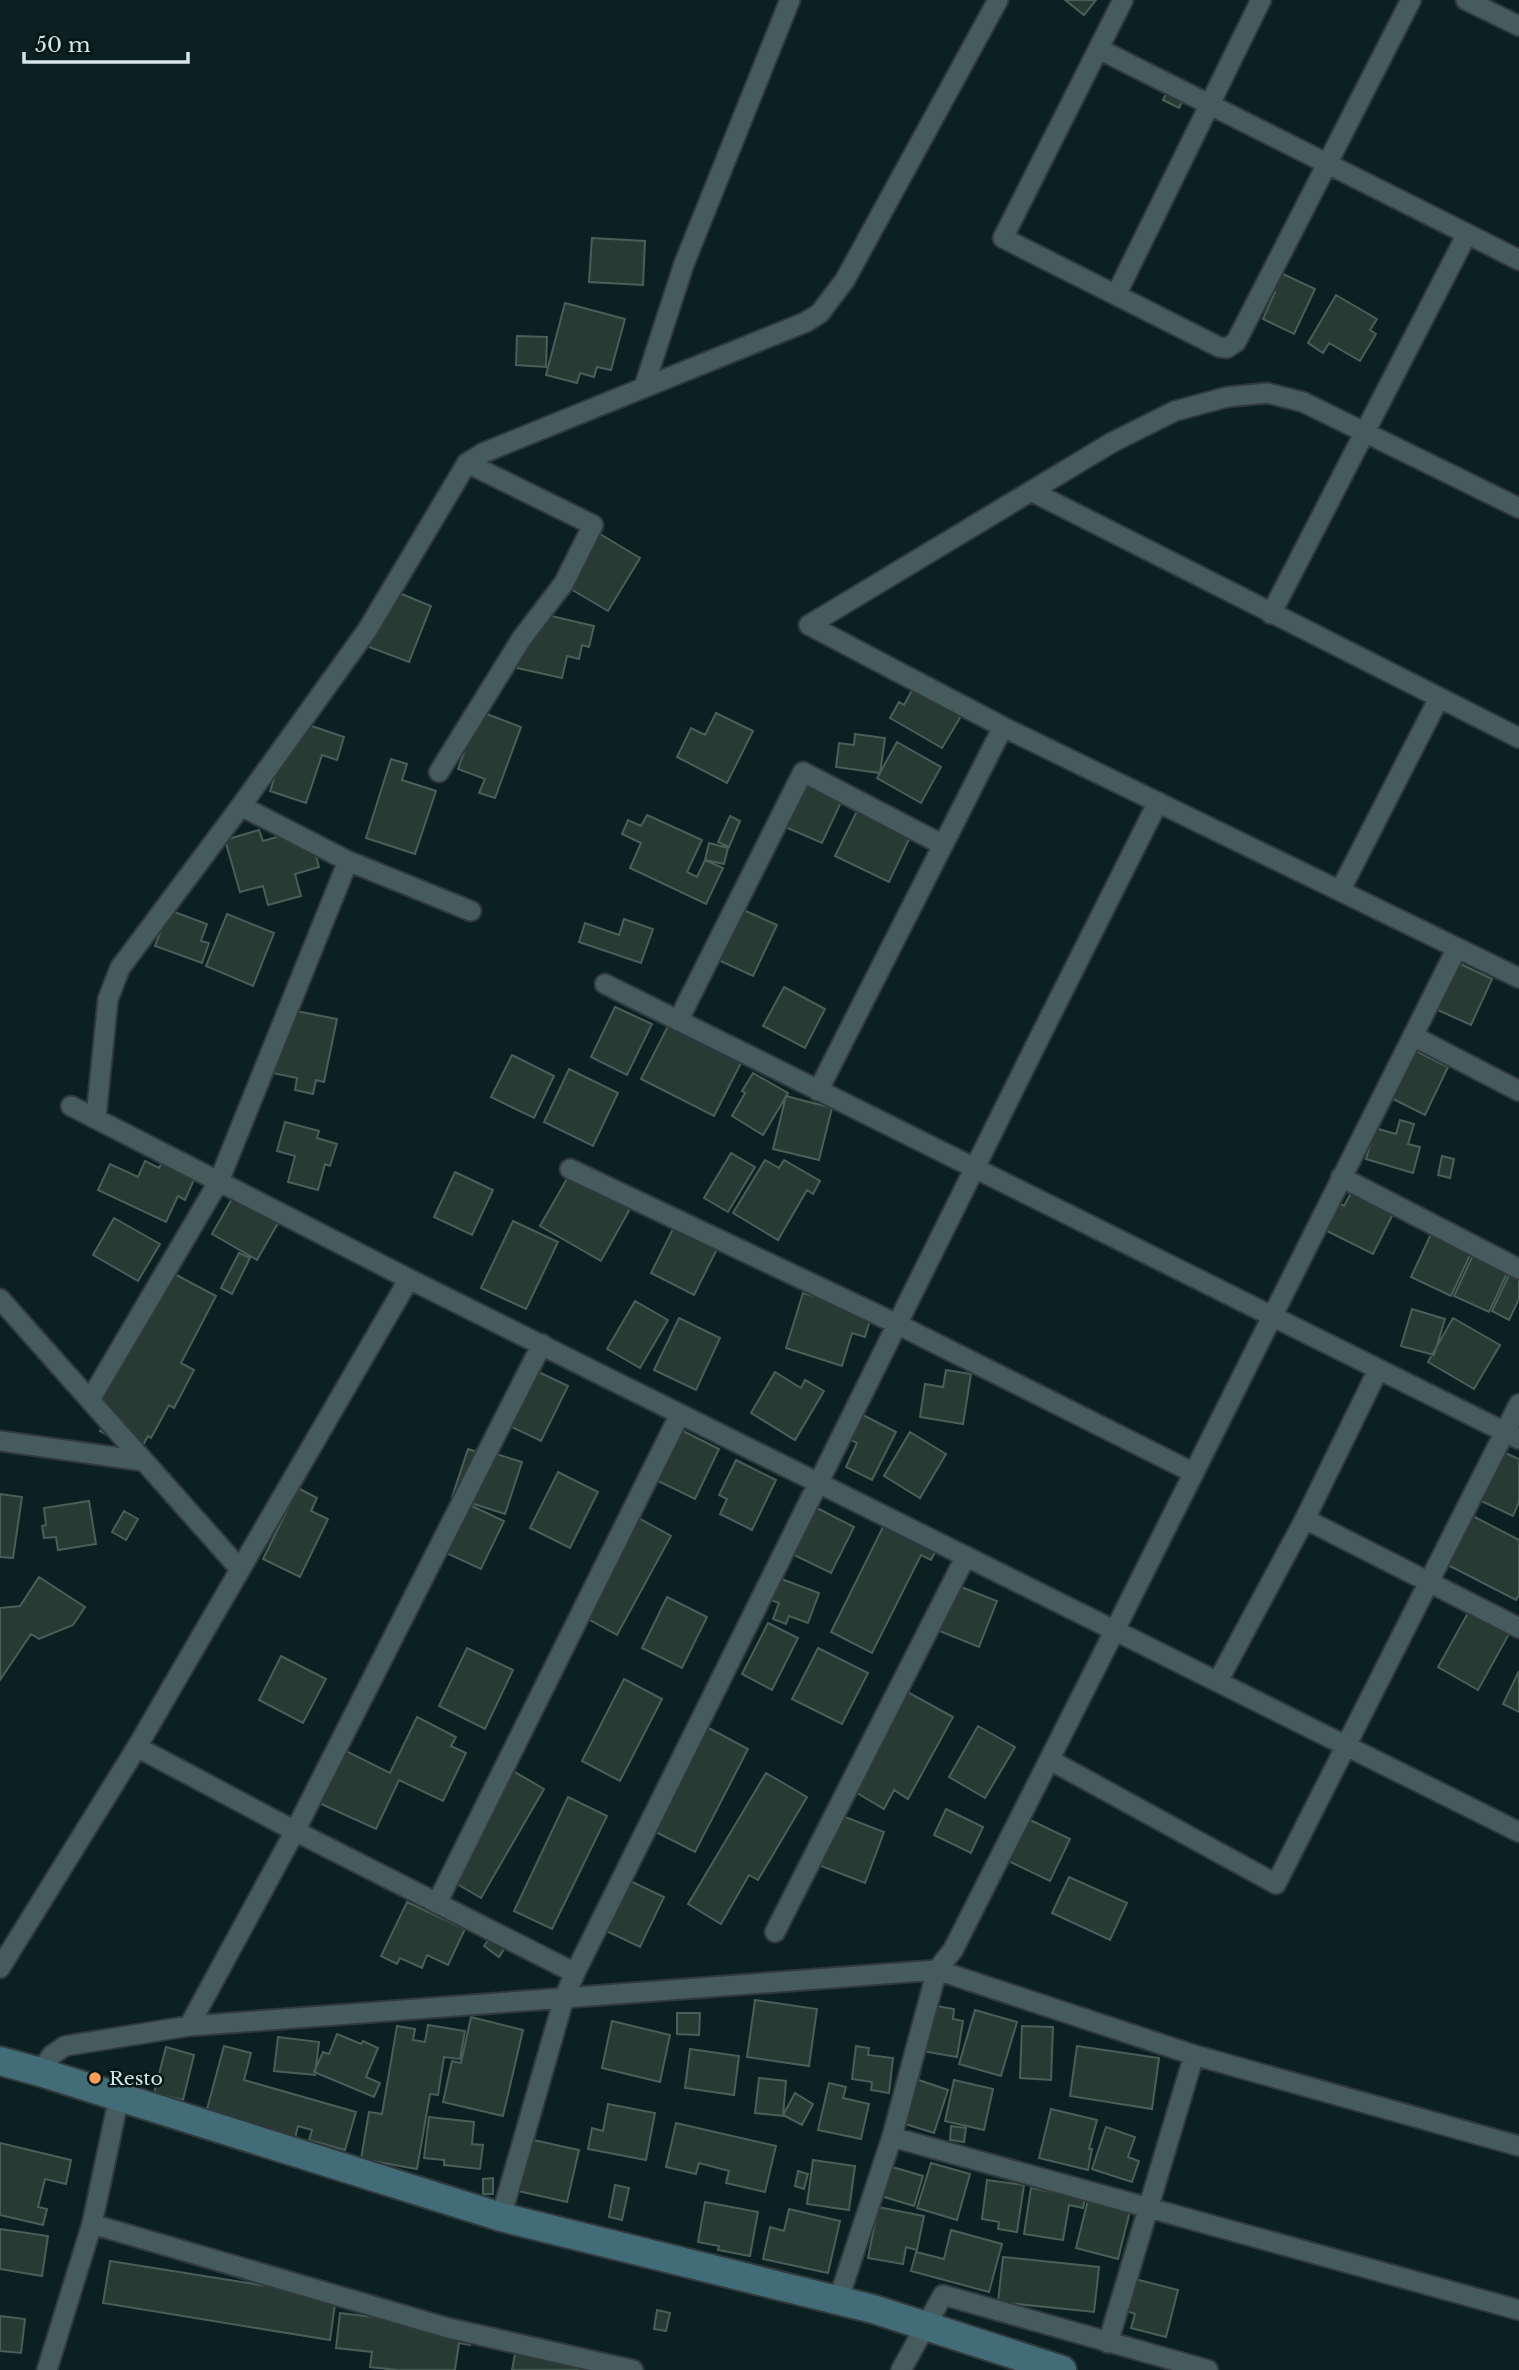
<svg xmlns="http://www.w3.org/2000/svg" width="1519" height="2370" viewBox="0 0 1519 2370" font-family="'Libre Baskerville',serif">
	<rect width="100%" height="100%" fill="#0b2022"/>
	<!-- building -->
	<path fill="#273a34" stroke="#4a5f58" stroke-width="2" d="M1065 0H1096L1084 15Z
		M1170 86 1186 95 1179 108 1163 100Z
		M592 238 645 241 643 285 589 282Z
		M1270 268 1315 289 1294 334 1263 319 1275 292 1262 286Z
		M1336 295 1377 319 1370 330 1376 334 1360 361 1329 343 1323 353 1308 343Z
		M565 303 625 319 611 370 597 367 594 377 580 373 577 383 546 375Z
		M517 336 547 337 546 367 516 365Z
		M600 534 640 558 608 611 569 588Z
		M392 590 431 606 409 662 369 647Z
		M530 611 594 626 589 647 582 645 579 659 567 656 562 678 517 668Z
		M916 683 964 711 942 748 890 718 899 702 904 705Z
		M479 711 521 727 495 798 479 793 485 779 458 769Z
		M716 713 753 731 727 783 677 757 691 728 705 735Z
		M294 720 344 737 337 760 322 755 306 803 270 791Z
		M855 734 885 738 880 773 836 767 839 743 854 745Z
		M897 742 941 767 921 803 877 778Z
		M391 759 407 764 402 780 436 791 415 854 366 838Z
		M797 775 844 796 822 843 776 823Z
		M858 809 911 835 889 882 835 856Z
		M647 815 702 840 687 872 697 877 705 860 723 868 706 904 630 868 641 843 622 834 628 820 641 826Z
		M730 816 740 821 729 847 718 842Z
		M259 830 263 841 291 833 295 846 312 841 319 867 295 874 301 896 268 905 263 886 240 892 225 840Z
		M709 843 728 848 724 864 705 860Z
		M739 908 777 925 753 976 716 959Z
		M169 910 207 924 201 941 209 943 202 963 155 946Z
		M227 914 274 933 253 986 206 966Z
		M624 919 653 929 641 963 579 942 585 923 619 935Z
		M1452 960 1492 979 1471 1025 1431 1007Z
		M784 987 825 1009 805 1048 763 1026Z
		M615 1007 652 1024 627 1075 591 1057Z
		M281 1008 337 1019 324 1082 316 1080 313 1094 295 1090 297 1078 268 1072Z
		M669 1024 742 1061 714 1116 641 1079Z
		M1406 1046 1448 1067 1425 1115 1383 1094Z
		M512 1055 554 1076 534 1118 491 1097Z
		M569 1069 618 1093 593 1146 544 1122Z
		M753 1073 788 1093 763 1135 732 1116 745 1093 742 1091Z
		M786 1096 832 1108 819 1160 773 1149Z
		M1400 1120 1414 1124 1408 1144 1420 1147 1413 1173 1366 1159 1375 1128 1396 1134Z
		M285 1122 319 1131 317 1138 337 1144 330 1166 325 1164 318 1190 288 1182 295 1156 277 1151Z
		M731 1153 755 1167 728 1212 704 1198Z
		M1442 1156 1454 1159 1450 1178 1438 1175Z
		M164 1159 196 1175 185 1200 178 1196 166 1222 98 1190 110 1164 138 1177 145 1161 159 1168Z
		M765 1160 779 1168 784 1160 820 1181 813 1194 807 1190 778 1240 733 1213Z
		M572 1170 632 1205 601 1261 540 1226Z
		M455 1172 493 1190 472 1235 434 1217Z
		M1353 1189 1395 1210 1373 1254 1323 1229 1336 1202 1344 1206Z
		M233 1197 278 1223 257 1260 212 1234Z
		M114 1218 160 1244 138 1281 93 1255Z
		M513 1221 558 1242 526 1309 481 1288Z
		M677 1221 720 1243 694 1295 651 1273Z
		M1431 1234 1471 1253 1451 1296 1411 1277Z
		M239 1253 250 1258 232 1294 221 1288Z
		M1474 1253 1509 1269 1489 1312 1454 1296Z
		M167 1270 216 1296 181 1363 194 1370 174 1408 169 1405 151 1438 148 1436 139 1452 100 1431 105 1422 92 1415Z
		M1511 1271 1519 1275V1299L1509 1320 1492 1311Z
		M803 1293 872 1314 865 1337 852 1333 842 1366 786 1348Z
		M635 1301 668 1320 640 1368 607 1349Z
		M1412 1309 1445 1319 1434 1355 1401 1346Z
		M679 1318 720 1338 696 1390 654 1370Z
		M1453 1318 1500 1345 1474 1389 1428 1362Z
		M524 1365 568 1386 541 1441 497 1420Z
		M946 1370 971 1374 963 1424 920 1417 925 1384 943 1387Z
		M775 1372 801 1388 805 1380 824 1391 795 1440 751 1413Z
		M859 1413 896 1432 872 1480 846 1467 857 1443 847 1438Z
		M679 1429 719 1449 695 1499 654 1479Z
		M910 1432 946 1454 920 1498 884 1476Z
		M468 1449 495 1458 496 1454 522 1462 505 1514 452 1497Z
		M1499 1450 1519 1459V1502L1513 1516 1477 1499Z
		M736 1460 776 1480 752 1530 720 1514 727 1499 719 1495Z
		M558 1472 598 1492 570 1548 530 1528Z
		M298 1488 317 1498 311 1511 328 1519 300 1577 263 1559Z
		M0 1494 22 1497 13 1558 0 1557Z
		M457 1499 504 1521 481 1569 446 1553Z
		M89 1501 96 1544 58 1550 56 1537 44 1538 42 1526 46 1525 44 1508Z
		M815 1507 854 1527 831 1573 792 1554Z
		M124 1511 138 1519 126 1540 112 1532Z
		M1469 1514 1519 1540V1595L1516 1600 1444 1563Z
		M635 1516 671 1536 617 1635 581 1615Z
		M886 1521 938 1547 931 1560 921 1555 872 1653 831 1632Z
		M39 1577 85 1607 73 1625 39 1639 31 1634 0 1680V1608L20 1606Z
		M779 1578 819 1593 808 1623 789 1616 786 1624 773 1619 779 1603 771 1600Z
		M951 1583 997 1601 979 1647 932 1628Z
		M667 1597 707 1617 682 1668 642 1648Z
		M1469 1611 1509 1634 1478 1690 1438 1667Z
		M768 1623 798 1638 772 1690 742 1674Z
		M467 1648 513 1670 485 1729 439 1706Z
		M818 1648 868 1673 842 1724 792 1699Z
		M281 1656 326 1679 303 1723 259 1700Z
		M1519 1671V1712L1503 1704Z
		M624 1679 662 1699 620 1781 582 1761Z
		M906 1691 953 1717 908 1799 894 1790 884 1809 852 1790Z
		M417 1717 456 1737 451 1746 466 1753 443 1801 399 1780 376 1829 308 1798 334 1745 390 1773Z
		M703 1725 748 1749 695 1852 650 1829Z
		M978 1726 1015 1747 985 1798 949 1777Z
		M508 1768 544 1789 481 1898 445 1877Z
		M766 1773 807 1797 758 1880 749 1875 721 1924 688 1904Z
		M568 1797 607 1816 552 1929 514 1911Z
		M946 1809 983 1827 971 1853 934 1835Z
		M840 1815 884 1832 865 1883 821 1866Z
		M1024 1817 1070 1839 1050 1881 1004 1859Z
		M1069 1877 1127 1903 1110 1940 1052 1913Z
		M624 1878 664 1897 640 1947 600 1928Z
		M407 1902 465 1929 448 1965 427 1955 422 1968 400 1958 397 1964 381 1956Z
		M491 1936 506 1946 499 1957 484 1946Z
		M755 2000 817 2009 809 2066 747 2057Z
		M931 2005 954 2009 953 2019 963 2021 957 2057 922 2051Z
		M975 2010 1017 2022 1001 2076 959 2064Z
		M677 2013H700L699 2035 677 2034Z
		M471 2017 523 2030 503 2116 443 2102 452 2061 461 2063Z
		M612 2021 670 2035 660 2082 602 2068Z
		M428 2025 465 2031 460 2059 444 2057 438 2095 430 2094 417 2169 361 2159 369 2112 382 2114 397 2026 415 2029 413 2040 425 2042Z
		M1022 2026 1053 2027 1051 2080 1020 2078Z
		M337 2034 361 2044 363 2041 378 2048 366 2077 380 2083 374 2097 314 2072 323 2052 329 2054Z
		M278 2037 319 2042 315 2075 274 2071Z
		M224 2046 251 2053 244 2080 356 2112 345 2150 309 2140 312 2130 298 2126 295 2138 206 2113Z
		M856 2046 869 2048 868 2055 893 2058 889 2093 871 2090 872 2082 852 2079Z
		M1077 2046 1159 2058 1152 2109 1070 2096Z
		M166 2047 194 2055 183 2100 154 2093Z
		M690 2049 739 2056 734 2095 685 2088Z
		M910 2077 948 2090 934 2133 896 2121Z
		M759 2078 786 2081 783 2116 755 2113Z
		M954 2080 993 2089 984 2130 945 2121Z
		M829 2083 846 2087 843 2098 869 2104 861 2139 818 2130Z
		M795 2093 813 2104 802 2125 783 2115Z
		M608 2104 655 2113 646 2160 588 2149 592 2128 603 2131Z
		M1051 2109 1097 2120 1089 2149H1092L1088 2170 1039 2158Z
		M429 2117 474 2122 472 2144 483 2145 480 2169 444 2165V2160L424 2158Z
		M676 2123 776 2146 765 2192 726 2183 729 2171 699 2163 696 2174 666 2167Z
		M951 2126 966 2128 964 2142 950 2140Z
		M1106 2127 1135 2137 1128 2157 1139 2161 1132 2182 1092 2169Z
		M529 2139 579 2150 567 2202 518 2191Z
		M0 2143 71 2160 66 2184 45 2179 38 2207 47 2209 43 2225 0 2215Z
		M813 2160 855 2166 849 2210 807 2204Z
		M931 2163 970 2174 957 2220 917 2208Z
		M889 2166 923 2176 914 2206 881 2196Z
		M798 2171 808 2174 804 2189 795 2186Z
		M493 2178V2194H483V2179Z
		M987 2180 1024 2185 1017 2232 998 2229 999 2222 982 2219Z
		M615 2185 629 2188 622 2220 609 2217Z
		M1031 2188 1085 2198 1083 2208 1069 2205 1063 2240 1024 2234Z
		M1088 2200 1130 2211 1118 2259 1076 2248Z
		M705 2202 758 2212 750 2256 718 2250 719 2246 698 2242Z
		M878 2207 924 2216 917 2250 906 2247 903 2264 868 2258Z
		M789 2209 840 2221 828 2273 763 2259 770 2227 784 2231Z
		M0 2229 48 2236 42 2276 0 2269Z
		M951 2230 1002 2244 989 2292 911 2271 916 2252 944 2259Z
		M1003 2257 1099 2267 1094 2312 998 2302Z
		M110 2261 336 2297 330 2340 103 2303Z
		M1135 2279 1178 2290 1166 2337 1131 2328 1135 2314 1127 2311Z
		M657 2310 670 2313 666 2331 654 2329Z
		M340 2313 472 2329 470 2345 459 2343 455 2370H398L370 2367 372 2352 336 2348Z
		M0 2316 25 2319 21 2353 0 2351Z
		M515 2354 607 2370H512Z"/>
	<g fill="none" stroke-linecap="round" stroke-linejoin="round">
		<defs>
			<path id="street" d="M1123 0 1003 238 1219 347 1227 348 1236 342 1411 0
				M1466 0 1519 26
				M1099 49 1519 260
				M1116 295 1261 0
				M644 387 684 264 790 0
				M1033 492 1519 738
				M1271 614 1467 234
				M809 625 1111 443 1175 411 1227 397 1267 393 1303 402 1519 508
				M809 625 1003 727 1519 978
				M439 772 522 638 564 583 593 525 467 463
				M241 806 348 861 471 911
				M1340 891 1439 698
				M605 984 1519 1439
				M678 1021 803 772 943 845
				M1413 1036 1519 1091
				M818 1091 1003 727
				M71 1106 409 1279
				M96 1117 108 999 120 968 241 806 368 629 467 463 483 453 806 322 820 313 845 280 998 0
				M570 1169 897 1324 1194 1473
				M1341 1177 1519 1269
				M0 1299 240 1569
				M90 1400 219 1181 348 861
				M0 1441 143 1461
				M1305 1519 1519 1628
				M1218 1681 1305 1519 1378 1370
				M137 1747 295 1831 575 1973
				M1050 1760 1276 1884 1519 1404
				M437 1903 680 1414
				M775 1932 966 1556
				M0 1968 137 1747 409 1279 1519 1832
				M189 2026 295 1831 542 1344
				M40 2072 52 2055 65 2046 189 2026 937 1970 1194 2055 1519 2146
				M892 2137 1519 2310
				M501 2217 564 1998 575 1973C770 1583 961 1191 1158 802
				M92 2224 448 2328 633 2370
				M838 2301 892 2137 937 1970 953 1950C1123 1617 1289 1281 1457 948
				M1108 2343 1194 2055
				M47 2370 92 2224 119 2097
				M901 2370 943 2295 1208 2370"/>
			<path id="secondary" d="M0 2061 40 2072 501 2217 873 2309 1062 2370"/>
		</defs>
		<!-- street casing -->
		<use href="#street" stroke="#30393b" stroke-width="23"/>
		<!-- secondary casing -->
		<use href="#secondary" stroke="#30393b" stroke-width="32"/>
		<!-- street -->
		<use href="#street" stroke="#455b5d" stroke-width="19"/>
		<!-- secondary -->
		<use href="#secondary" stroke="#436c79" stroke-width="28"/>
	</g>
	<!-- markers -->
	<circle fill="#fd9c56" stroke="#031718" stroke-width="2.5" cx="95" cy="2078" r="7"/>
	<g text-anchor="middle" stroke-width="5" stroke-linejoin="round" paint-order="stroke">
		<!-- poi labels -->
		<g font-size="19" fill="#d8e5e6" stroke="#031718" text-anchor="start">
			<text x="109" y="2085">Resto</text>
		</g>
	</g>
	<!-- scale -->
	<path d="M24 52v10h164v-10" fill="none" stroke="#d8e5e6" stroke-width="3.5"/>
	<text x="35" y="52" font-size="21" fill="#d8e5e6" stroke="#031718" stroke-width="5" paint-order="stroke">50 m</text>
</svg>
